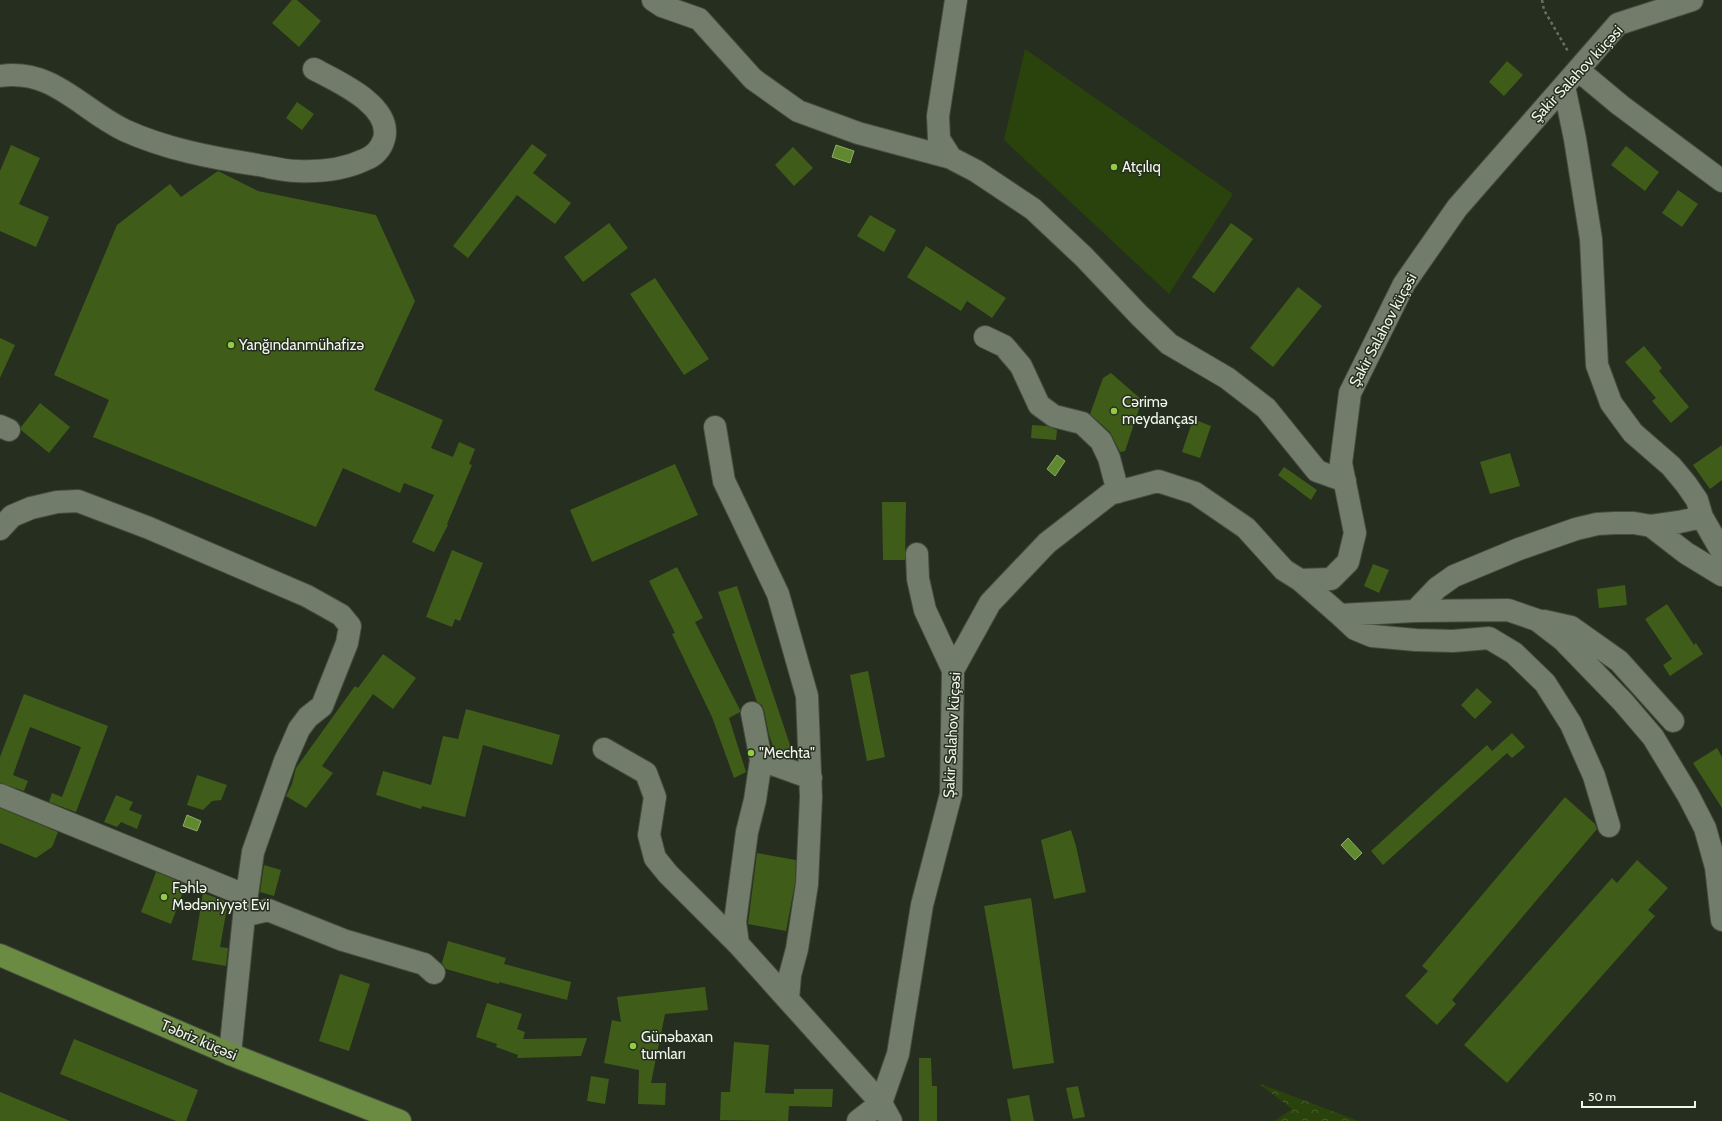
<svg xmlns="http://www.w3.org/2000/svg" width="1722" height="1121" viewBox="0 0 1722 1121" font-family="Cabin,sans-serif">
	<defs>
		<pattern id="forest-crowns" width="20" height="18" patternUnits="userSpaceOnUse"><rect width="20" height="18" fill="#2a420b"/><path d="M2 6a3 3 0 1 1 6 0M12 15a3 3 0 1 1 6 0" fill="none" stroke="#495e2f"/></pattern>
	</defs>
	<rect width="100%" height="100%" fill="#262e1f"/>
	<!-- forest -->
	<path fill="url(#forest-crowns)" d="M1258 1083 1359 1121H1274L1292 1109Z"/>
	<!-- garden -->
	<path fill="#2a420b" d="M1025 49 1233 194 1169 294 1004 140Z"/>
	<!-- water -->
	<path fill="#60892f" stroke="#8baa68" d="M836 145 854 151 850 163 832 157Z
		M1057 455 1065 461 1055 476 1047 469Z
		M187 815 201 821 197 831 183 826Z
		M1348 838 1362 853 1355 860 1341 845Z"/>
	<!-- building -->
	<path fill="#3f5d19" d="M292 0H297L321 21 299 47 272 23Z
		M1507 61 1523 75 1504 96 1489 82Z
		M297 102 314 114 302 130 286 118Z
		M532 144 547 155 533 173 571 203 555 224 517 195 468 258 453 246Z
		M11 145 40 158 19 204 49 217 36 247 0 231V171Z
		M1626 146 1659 172 1645 191 1611 165Z
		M793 147 813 168 794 186 775 165Z
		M218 171 258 191 376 215 415 301 374 390 443 420 431 448 453 457 459 442 475 449 469 464 472 465 447 524 448 525 434 552 412 542 434 495 404 483 400 493 343 468 316 527 93 437 109 400 54 375 117 225 170 184 181 197Z
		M1678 190 1698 204 1682 227 1662 213Z
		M870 215 896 230 884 252 857 236Z
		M609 223 628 248 583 282 564 257Z
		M1231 223 1253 239 1214 293 1192 277Z
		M926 246 1006 298 992 318 967 301 961 311 907 277Z
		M655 278 709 359 684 375 630 294Z
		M1298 287 1322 306 1273 367 1250 348Z
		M0 338 15 345 0 378Z
		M1644 346 1662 368 1659 371 1689 407 1671 423 1652 401 1656 398 1625 362Z
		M1111 373 1142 400 1125 451 1120 452 1110 432 1090 414 1103 378Z
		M40 403 70 427 49 453 21 430V427Z
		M1193 419 1211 426 1200 458 1182 452Z
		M1032 425 1047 426 1057 430 1056 440 1031 438Z
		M1722 445V480L1710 489 1693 465Z
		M1510 453 1520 486 1490 494 1480 462Z
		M675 464 698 515 592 562 570 510Z
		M1284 467 1317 490 1311 500 1278 475Z
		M882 502H906L905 560H883Z
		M452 550 483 563 460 621 455 619 452 627 426 617Z
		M1373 564 1389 570 1379 593 1364 586Z
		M677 567 703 618 695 622 740 710V712L729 718 746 772 734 778 712 717 672 634 675 633 649 581Z
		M1625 585 1627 605 1599 608 1597 589Z
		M737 586 793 754H781L775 752 769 735 764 710 762 705 757 702 718 592Z
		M1667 604 1694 645 1696 643 1703 654 1670 676 1663 665 1672 659 1645 619Z
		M383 654 416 678 393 709 373 694 322 766 333 773 306 808 286 796 292 784 296 768 355 686 358 688Z
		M868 671 885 757 867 761 850 675Z
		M1477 688 1492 702 1475 719 1461 705Z
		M24 694 108 726 76 812 49 802 52 793 62 797 81 747 30 727 13 775 28 781 24 791 0 783V757Z
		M466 709 560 735 552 765 483 745 465 817 422 806 421 809 376 795 383 771 431 785 443 736 458 739Z
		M1512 733 1525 747 1512 758 1507 753 1383 865 1371 851 1487 745 1492 751Z
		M1717 748 1722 757V808L1693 763Z
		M197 775 227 785 221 800 212 801 203 810 187 805Z
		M116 795 133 802 129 810 142 815 137 829 121 822 117 827 104 822Z
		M1565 797 1595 824 1597 829 1452 1000 1456 1004 1437 1025 1405 996 1428 971 1422 966Z
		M0 808 58 832 52 847 36 858 0 843Z
		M1071 830 1076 846 1086 892 1054 899 1041 840Z
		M757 853 796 860 795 883 786 931 748 924Z
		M1637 860 1668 888 1648 910 1655 916 1507 1083 1464 1045 1612 878 1617 883Z
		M264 865 281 870 274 896 260 892Z
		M156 872 186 884 171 924 141 912Z
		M203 893 228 902 220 947 228 948 226 966 192 960Z
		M1031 898 1054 1063 1013 1069 984 906Z
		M448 941 506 958 504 964 571 982 567 1000 499 982V984L446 969 442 963Z
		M340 974 370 984 349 1051 319 1041Z
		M705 987 708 1010 665 1014 651 1083H666L665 1105 638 1104 639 1070 604 1063 612 1020 621 1022 617 997Z
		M487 1003 522 1014 517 1029 525 1032 523 1039 587 1038 581 1056 517 1058 518 1055 496 1047 497 1044 476 1037Z
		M74 1039 198 1090 186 1121H176L60 1074Z
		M734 1042 769 1045 765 1093 794 1094V1089H833L832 1107 789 1106 788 1121 720 1120 721 1092H730Z
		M919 1058H931L932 1086H937V1121H919Z
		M591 1076 609 1079 605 1104 587 1101Z
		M1078 1086 1085 1117 1073 1119 1066 1088Z
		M0 1092 70 1121H0Z
		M1029 1095 1034 1121H1011L1007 1099Z"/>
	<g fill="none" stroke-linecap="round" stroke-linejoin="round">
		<defs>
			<path id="minor" d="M653 0 662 6 699 19 753 79 798 111 858 133 951 158
				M956 0 938 116 939 139 951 158 976 171 1033 209 1084 257 1139 315 1169 344 1227 378 1266 408 1317 471 1345 481
				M1578 70 1620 105 1722 181
				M0 76C52 68 81 109 124 130 165 149 213 158 258 165 270 167 284 171 297 171 320 172 343 170 364 160 375 156 381 149 384 139 393 105 336 81 314 69
				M1564 86 1575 139 1591 239 1597 365 1611 403 1633 433 1671 466 1686 484 1697 500 1702 517 1722 552
				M985 337 1004 346 1021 366 1039 405 1054 416 1082 423 1101 441 1109 458 1118 492
				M0 426 9 430
				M715 427 724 481 778 594 807 696 811 797 807 884 797 949 790 975 788 999
				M1651 526 1686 553 1722 575
				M0 529 12 516 31 508 57 502 78 501 149 528 307 596 341 615 350 626 347 643 322 706 308 717 299 729 285 761 253 852 244 916 230 1054
				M917 554 918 579 925 610 953 670
				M1300 580 1340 615 1415 611 1508 610 1537 620 1563 640 1623 702 1653 737 1688 795 1705 828 1716 867 1722 920
				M1415 611 1437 588 1454 576 1519 549 1576 529 1597 524 1615 523H1634L1651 526 1679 522 1702 517
				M1340 615 1355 629 1372 636 1416 640 1453 641 1489 638 1514 653 1545 683 1571 724 1594 776 1609 826
				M1544 621 1571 627 1619 661 1673 721
				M752 713 761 760 811 778
				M604 749 646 773 655 797 649 835 655 858 668 874 738 944 881 1103 891 1121
				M0 795 247 896
				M244 916 268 910 343 940 424 964 434 973
				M738 944 735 922 747 832 755 800 761 760
				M858 1121 881 1103 898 1054 922 905 951 794 953 670 990 603 1047 543 1110 494 1158 481 1195 493 1246 528 1284 570 1300 580 1331 579 1348 562 1355 533 1341 463 1350 393 1404 284 1457 208 1618 24 1692 0"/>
			<path id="major" d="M0 955 230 1054 400 1121"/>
		</defs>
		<!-- minor casing -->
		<use href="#minor" stroke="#454c3f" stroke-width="24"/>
		<!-- major casing -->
		<use href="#major" stroke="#454c3f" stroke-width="24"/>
		<!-- path -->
		<path stroke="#697063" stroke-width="2.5" stroke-dasharray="3 3" stroke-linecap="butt" d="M1542 0 1544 10 1569 53"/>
		<!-- minor -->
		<use href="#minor" stroke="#727c6a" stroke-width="22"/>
		<!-- major -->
		<use href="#major" stroke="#6a8b41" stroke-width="22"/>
	</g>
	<!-- markers -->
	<g fill="#90cd41" stroke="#262e1f" stroke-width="1.5">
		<circle cx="1114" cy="167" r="4"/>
		<circle cx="231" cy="345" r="4"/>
		<circle cx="1114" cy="411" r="4"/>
		<circle cx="751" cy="753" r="4"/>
		<circle cx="164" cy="897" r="4"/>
		<circle cx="633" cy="1046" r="4"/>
	</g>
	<g text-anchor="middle" stroke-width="3" stroke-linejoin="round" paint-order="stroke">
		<!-- street labels -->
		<g font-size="15" fill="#f0f6ec" stroke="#262e1f">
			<text transform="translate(1577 74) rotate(-47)" y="5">Şakir Salahov küçəsi</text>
			<text transform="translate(1383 330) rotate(-62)" y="5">Şakir Salahov küçəsi</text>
			<text transform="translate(952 735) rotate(-87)" y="5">Şakir Salahov küçəsi</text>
			<text transform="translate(199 1040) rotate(23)" y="5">Təbriz küçəsi</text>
		</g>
		<!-- poi labels -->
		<g font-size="15" fill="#f0f6ec" stroke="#262e1f" text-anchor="start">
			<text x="1122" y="172">Atçılıq</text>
			<text x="239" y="350">Yanğındanmühafizə</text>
			<text x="1122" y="407">Cərimə<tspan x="1122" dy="17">meydançası</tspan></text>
			<text x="759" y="758">"Mechta"</text>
			<text x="172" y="893">Fəhlə<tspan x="172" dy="17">Mədəniyyət Evi</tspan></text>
			<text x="641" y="1042">Günəbaxan<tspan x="641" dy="17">tumları</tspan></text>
		</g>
	</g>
	<!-- scale -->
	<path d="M1582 1101v6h113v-6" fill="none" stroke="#f0f6ec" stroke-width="2"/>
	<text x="1588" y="1101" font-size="12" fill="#f0f6ec" stroke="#262e1f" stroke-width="3" paint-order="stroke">50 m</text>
</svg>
